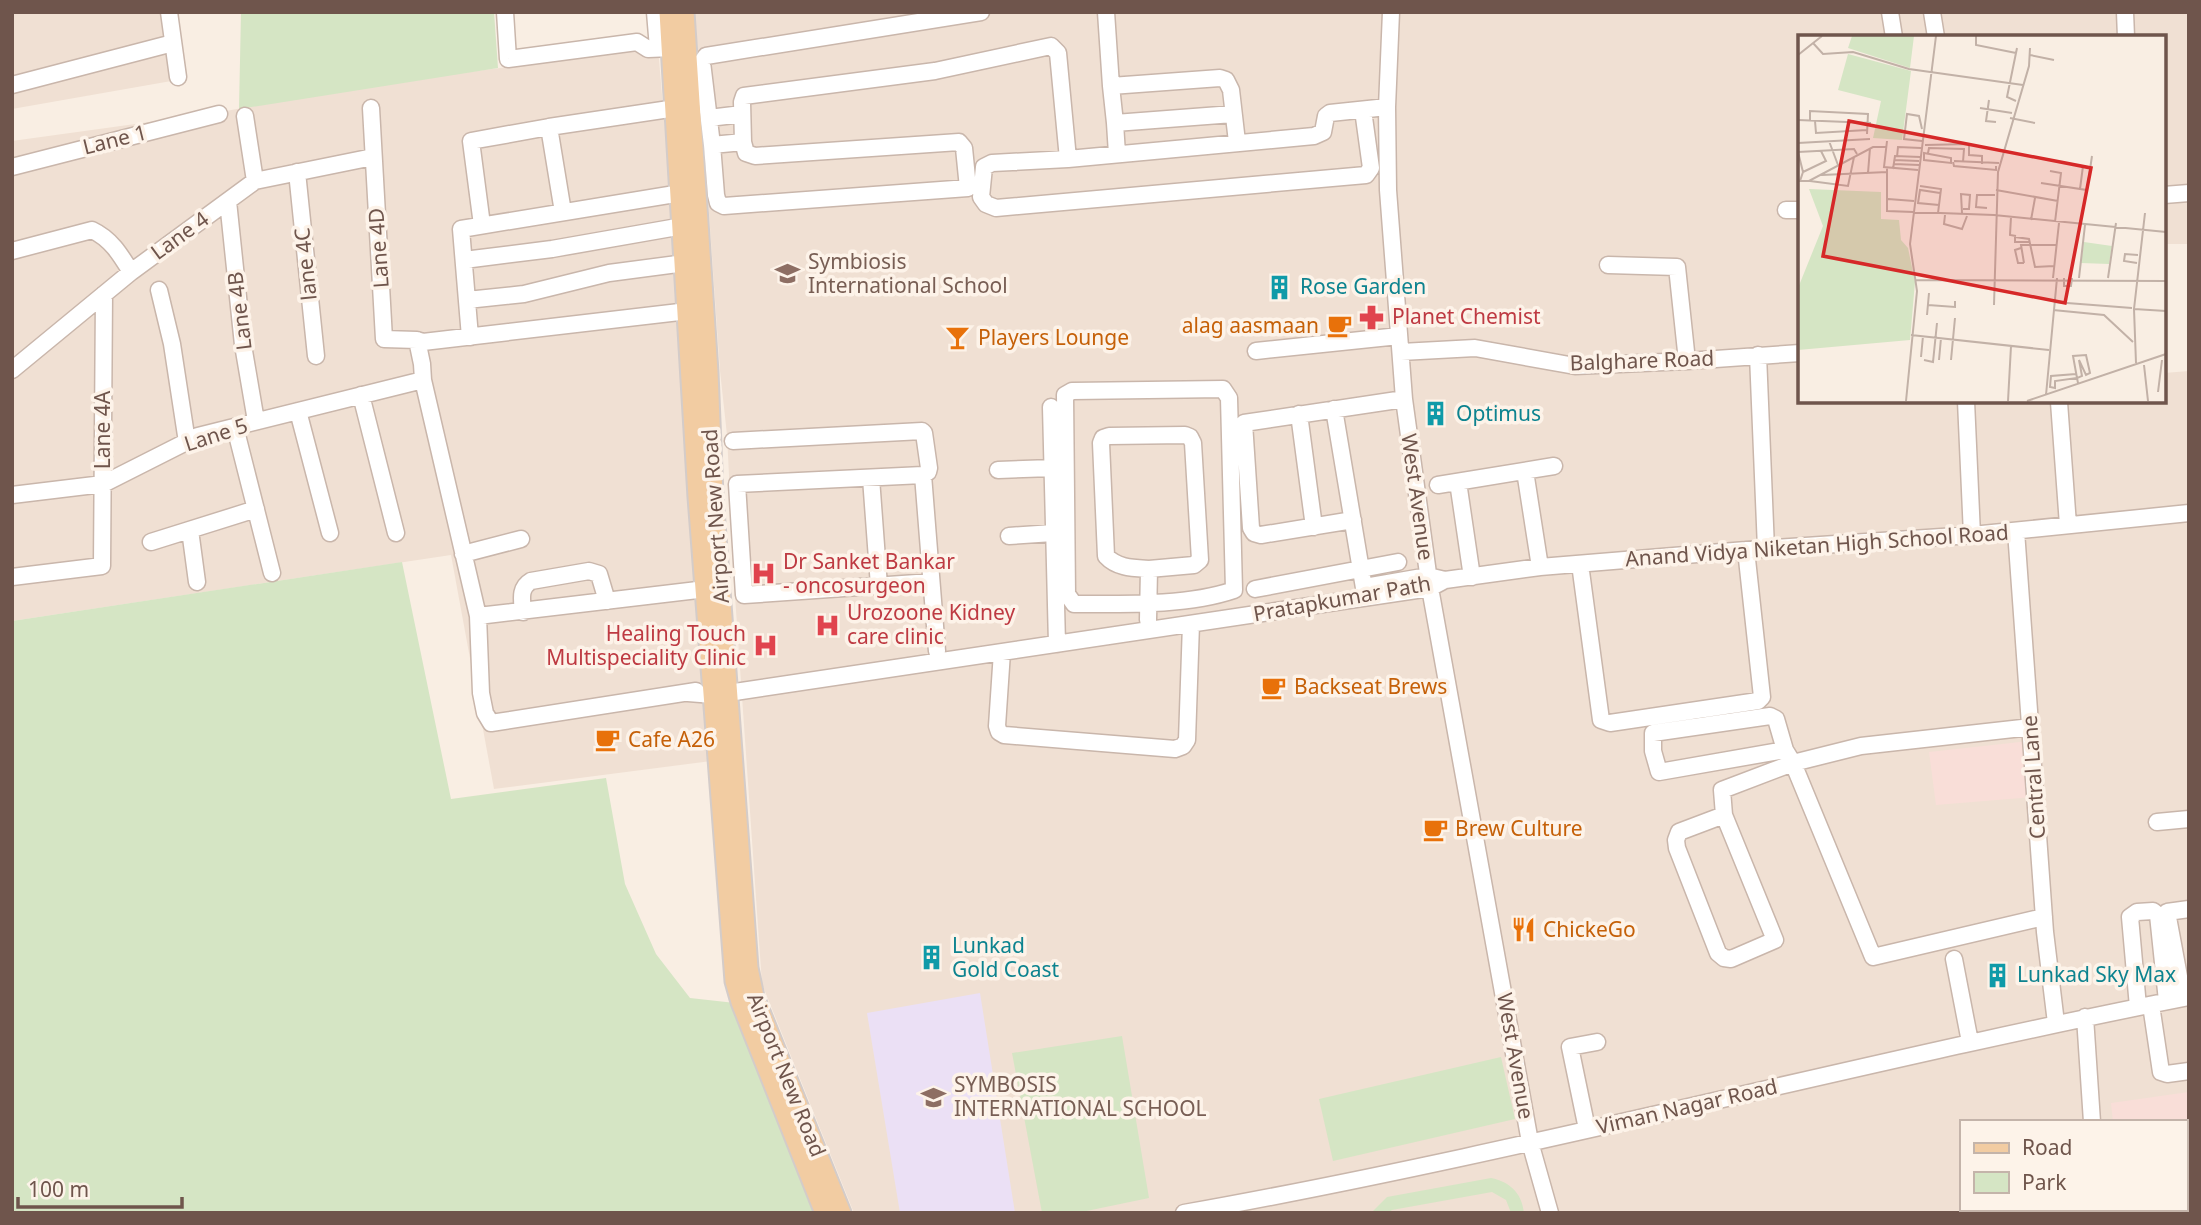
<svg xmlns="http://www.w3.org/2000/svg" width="2201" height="1225" viewBox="0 0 2201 1225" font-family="'Noto Sans',sans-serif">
	<rect width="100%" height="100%" fill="#f9eee3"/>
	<!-- residential -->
	<path fill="#f0e0d3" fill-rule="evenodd" d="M12 12H169L177 80 12 109Z
		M695 12H2189V244H2164V37H1800V401H2164V373L2189 371V1213H854L762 984 735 596 727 435 720 371ZM1961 1122H2185V1209H1961Z
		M658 48 719 760 494 789 451 555 12 621V141L215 113 372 84Z"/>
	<!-- commercial -->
	<path fill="#f9ded8" d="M2029 741 2033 797 1936 805 1929 752Z
		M2189 1092V1174H2185V1122H2113L2111 1103Z"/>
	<!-- education -->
	<path fill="#ebe0f5" d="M980 993 1015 1213H900L867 1013Z"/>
	<!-- green -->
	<path fill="#d5e5c4" d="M241 12H494L498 68 239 109Z
		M402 562 451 799 606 778 625 884 656 954 690 998 735 1003 819 1213H12V621Z
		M1122 1036 1149 1198 1077 1213H1042L1012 1053Z
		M1501 1057 1515 1119 1333 1161 1319 1099Z
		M1491 1178C1510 1182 1522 1193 1524 1213H1511L1506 1200 1492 1192 1392 1210 1387 1213H1371L1387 1197Z"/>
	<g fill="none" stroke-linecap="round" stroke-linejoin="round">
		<defs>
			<path id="minor" d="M169 12 178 77
				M505 12 508 59 637 42 648 49 672 48
				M655 12 658 48
				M1106 12 1111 86 1220 78 1226 80 1231 90 1237 142
				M1391 12 1387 107 1388 190 1404 399 1430 588 1530 1142 1550 1213
				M1890 12 1894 37
				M1932 12 1936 37
				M2125 12 2126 37
				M12 85 173 43
				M1111 86 1115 123
				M371 108 384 339 417 340 423 342 688 311
				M1363 110 1371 168 1366 175 996 208 986 204 981 197 984 167 992 163 1068 159 1314 136 1323 132 1326 116 1330 113 1387 107
				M245 116 255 181
				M709 118 742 114
				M549 127 563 212
				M743 142 746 153 755 156 959 142 964 148 968 188 724 206 718 203 716 195 712 145Z
				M743 142 742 102 744 96 935 71 1051 46 1058 53 1068 159
				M712 145 702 62 706 56 981 12
				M1117 154 1115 123 1233 114
				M12 167 219 114
				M297 172 316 356
				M2164 195 2189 193
				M228 201 243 345 256 421
				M1786 210H1800
				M482 225 471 141 549 127 676 108
				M12 251 92 230C111 239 120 254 131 272
				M464 260 552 249 683 226
				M1608 265 1677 267 1687 361
				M159 290 172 344 187 442
				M467 300 524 294 609 273 685 263
				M470 337 461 229 681 193
				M417 340 422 364 423 380 478 616 481 693 485 713 491 723 696 691
				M1256 351 1399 336
				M1401 352 1475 348 1575 366 1687 361 1800 353
				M1758 355 1766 549
				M12 370 131 272 255 181 373 157
				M1223 389 1229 398 1234 590C1187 606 1124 604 1074 604L1067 594 1065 395 1072 391Z
				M361 395 396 533
				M1966 401 1972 535
				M2059 402 2068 525
				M1051 407 1057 644
				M1334 409 1364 588
				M298 411 330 533
				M1299 414 1314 527
				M235 427 272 573
				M733 441 922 431 924 433 929 468 928 472 923 475 937 651
				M998 470 1052 468
				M1525 471 1540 567
				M923 475 737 484 744 595 931 582
				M871 478 879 586
				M1458 482 1472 577
				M1438 485 1554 466
				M12 495 103 484 198 436 423 380
				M1353 520 1261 535 1254 533 1251 528 1244 423 1404 399
				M190 530 197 582
				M2016 531 2045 932 2056 1023
				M1009 536 1053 533
				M151 542 256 509
				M463 554 521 539
				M1580 564 1601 720 1610 723 1758 701 1762 697 1746 550
				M12 577 102 566 104 294
				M1365 587 1428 576 1445 580
				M1255 589 1398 562
				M523 612C522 600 519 588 531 581L589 571 599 574 607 601
				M478 616 706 589
				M1148 620 1149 569C1133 568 1117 568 1106 556L1101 443 1103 438 1109 436 1185 435 1190 437 1193 443 1200 560 1194 565 1149 569
				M1002 652 997 726 999 732 1004 735 1175 749 1183 746 1187 740 1191 624
				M688 693 713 695 728 693 1430 588 1445 580 1540 567 1746 550 1972 535 2189 513
				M1785 750 1659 772 1653 751V733L1770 716 1776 719 1785 750 1793 763 1873 957 2044 917
				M1724 815 1679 832 1676 840 1677 848 1718 953 1724 958 1731 959 1775 940 1724 815 1722 790 1793 763 1861 746 2031 727
				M2157 822 2189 819
				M1954 959 1970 1042
				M2183 998 2167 912 2189 909
				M2151 1005 2161 1072 2167 1074 2189 1071
				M2138 1007 2130 917 2137 912 2153 911 2158 915 2167 1001
				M2085 1017 2092 1122
				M1587 1129 1570 1047 1597 1042
				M2100 1209V1213
				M1184 1213C1521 1153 1853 1063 2189 997"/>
			<path id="major" d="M669 12 698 497 735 981 741 1002 825 1213
				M684 12 708 372 713 496 748 968 754 997 841 1213"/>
		</defs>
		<!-- minor casing -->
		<use href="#minor" stroke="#c9b6ab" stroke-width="19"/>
		<!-- major casing -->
		<use href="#major" stroke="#d4ccc9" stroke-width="23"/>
		<!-- minor -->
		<use href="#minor" stroke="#fff" stroke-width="16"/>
		<!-- major -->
		<use href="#major" stroke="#f2cca2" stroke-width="19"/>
	</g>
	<!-- icons -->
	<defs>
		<symbol id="school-bare" viewBox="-9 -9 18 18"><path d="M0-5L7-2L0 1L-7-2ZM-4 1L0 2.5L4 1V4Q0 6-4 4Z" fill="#8d6e63" stroke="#fdf3e9" stroke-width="2.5" paint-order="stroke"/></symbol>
		<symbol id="building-bare" viewBox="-9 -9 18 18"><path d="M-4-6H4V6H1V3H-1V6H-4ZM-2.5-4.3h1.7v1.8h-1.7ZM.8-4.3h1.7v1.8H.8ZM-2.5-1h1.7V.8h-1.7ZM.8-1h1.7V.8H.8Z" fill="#0f9aa8" stroke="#fdf3e9" stroke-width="2.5" paint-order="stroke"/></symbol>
		<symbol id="pharmacy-bare" viewBox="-9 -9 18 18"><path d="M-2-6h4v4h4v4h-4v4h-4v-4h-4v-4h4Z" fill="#e0444e" stroke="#fdf3e9" stroke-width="2.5" paint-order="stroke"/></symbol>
		<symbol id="cafe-bare" viewBox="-9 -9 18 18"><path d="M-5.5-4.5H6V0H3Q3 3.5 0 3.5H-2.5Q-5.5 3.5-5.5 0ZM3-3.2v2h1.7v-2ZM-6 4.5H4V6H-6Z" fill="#e8710a" stroke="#fdf3e9" stroke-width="2.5" paint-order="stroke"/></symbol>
		<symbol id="bar-bare" viewBox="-9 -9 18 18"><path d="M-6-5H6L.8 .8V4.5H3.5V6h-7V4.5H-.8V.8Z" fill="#e8710a" stroke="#fdf3e9" stroke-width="2.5" paint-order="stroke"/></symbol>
		<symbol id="hospital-bare" viewBox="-9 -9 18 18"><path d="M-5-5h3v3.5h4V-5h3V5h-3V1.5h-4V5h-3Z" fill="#e0444e" stroke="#fdf3e9" stroke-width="2.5" paint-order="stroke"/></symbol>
		<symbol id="restaurant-bare" viewBox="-9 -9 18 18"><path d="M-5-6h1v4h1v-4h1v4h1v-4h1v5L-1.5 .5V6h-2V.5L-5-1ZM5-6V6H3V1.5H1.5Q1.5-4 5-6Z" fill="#e8710a" stroke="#fdf3e9" stroke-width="2.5" paint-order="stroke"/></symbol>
		<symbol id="university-bare" viewBox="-9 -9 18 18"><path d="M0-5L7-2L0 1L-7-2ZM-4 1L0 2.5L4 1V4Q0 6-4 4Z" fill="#8d6e63" stroke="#fdf3e9" stroke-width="2.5" paint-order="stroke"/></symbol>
	</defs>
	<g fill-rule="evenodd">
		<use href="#school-bare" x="770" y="256" width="35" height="35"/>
		<use href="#building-bare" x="1262" y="270" width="35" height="35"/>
		<use href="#pharmacy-bare" x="1354" y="300" width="35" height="35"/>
		<use href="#cafe-bare" x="1322" y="308" width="35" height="35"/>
		<use href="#bar-bare" x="940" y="320" width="35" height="35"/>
		<use href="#building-bare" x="1418" y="396" width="35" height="35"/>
		<use href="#hospital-bare" x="746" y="556" width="35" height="35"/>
		<use href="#hospital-bare" x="810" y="608" width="35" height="35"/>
		<use href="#hospital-bare" x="748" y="628" width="35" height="35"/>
		<use href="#cafe-bare" x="1256" y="670" width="35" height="35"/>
		<use href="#cafe-bare" x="590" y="722" width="35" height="35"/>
		<use href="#cafe-bare" x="1418" y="812" width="35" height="35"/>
		<use href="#restaurant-bare" x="1506" y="912" width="35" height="35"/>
		<use href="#building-bare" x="914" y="940" width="35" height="35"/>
		<use href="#building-bare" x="1980" y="958" width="35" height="35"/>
		<use href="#university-bare" x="916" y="1080" width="35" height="35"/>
	</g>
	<g text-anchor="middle" stroke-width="7" stroke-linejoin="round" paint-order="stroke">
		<!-- street labels -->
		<g font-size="21" fill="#6f554c" stroke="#fdf3e9">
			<text transform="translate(115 140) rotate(-14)" y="7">Lane 1</text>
			<text transform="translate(180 236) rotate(-36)" y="7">Lane 4</text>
			<text transform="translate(379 248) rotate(-94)" y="7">Lane 4D</text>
			<text transform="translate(306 264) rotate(-96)" y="7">lane 4C</text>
			<text transform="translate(240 311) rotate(-97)" y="7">Lane 4B</text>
			<text transform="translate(1642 361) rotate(-2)" y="7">Balghare Road</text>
			<text transform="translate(103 430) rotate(-90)" y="7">Lane 4A</text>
			<text transform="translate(216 435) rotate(-18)" y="7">Lane 5</text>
			<text transform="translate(1417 497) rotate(82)" y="7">West Avenue</text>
			<text transform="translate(716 516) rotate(-94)" y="7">Airport New Road</text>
			<text transform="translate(1817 546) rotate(-4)" y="7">Anand Vidya Niketan High School Road</text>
			<text transform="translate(1342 599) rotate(-10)" y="7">Pratapkumar Path</text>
			<text transform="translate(2034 777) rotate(-94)" y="7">Central Lane</text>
			<text transform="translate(1515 1056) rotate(80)" y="7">West Avenue</text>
			<text transform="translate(786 1075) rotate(68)" y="7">Airport New Road</text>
			<text transform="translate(1687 1107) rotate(-13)" y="7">Viman Nagar Road</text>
		</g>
		<!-- education labels -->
		<g font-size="21" fill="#785e54" stroke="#fdf3e9" text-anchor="start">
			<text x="808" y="269">Symbiosis<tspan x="808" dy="24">International School</tspan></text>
			<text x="954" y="1092">SYMBOSIS<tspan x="954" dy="24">INTERNATIONAL SCHOOL</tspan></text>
		</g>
		<!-- culture labels -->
		<g font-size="21" fill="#0d838f" stroke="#fdf3e9" text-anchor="start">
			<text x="1300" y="294">Rose Garden</text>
			<text x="1456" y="421">Optimus</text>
			<text x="952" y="953">Lunkad<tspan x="952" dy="24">Gold Coast</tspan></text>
			<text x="2017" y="982">Lunkad Sky Max</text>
		</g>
		<!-- health labels -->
		<g font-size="21" fill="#be3a42" stroke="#fdf3e9" text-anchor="start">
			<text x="1392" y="324">Planet Chemist</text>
			<text x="783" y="569">Dr Sanket Bankar<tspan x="783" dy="24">- oncosurgeon</tspan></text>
			<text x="847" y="620">Urozoone Kidney<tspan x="847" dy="24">care clinic</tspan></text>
			<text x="746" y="641" text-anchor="end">Healing Touch<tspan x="746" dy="24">Multispeciality Clinic</tspan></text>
		</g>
		<!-- food labels -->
		<g font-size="21" fill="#c56008" stroke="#fdf3e9" text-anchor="start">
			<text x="1319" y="333" text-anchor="end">alag aasmaan</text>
			<text x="978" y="345">Players Lounge</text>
			<text x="1294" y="694">Backseat Brews</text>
			<text x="628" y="747">Cafe A26</text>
			<text x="1455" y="836">Brew Culture</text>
			<text x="1543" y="937">ChickeGo</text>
		</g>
	</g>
	<!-- overview -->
	<g transform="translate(1798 35)">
		<rect width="368" height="368" fill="#f9eee3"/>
		<path d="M54 1H116L112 33 50 13ZM50 19 113 36 104 105 75 103 83 66 40 55ZM11 154 83 157V184L101 185 103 205 110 213 117 247 112 305 0 315V253L25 191ZM286 207 314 211 311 229 283 228Z" fill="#d5e5c4"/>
		<path fill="none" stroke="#c2b1a7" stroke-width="2" d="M178 1V10L218 18M15 8 25 19 55 17 111 34 225 50M0 20 24 1M232 20 256 25M191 65 188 86 198 87M218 66 209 62 219 13M182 73 214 78M212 83 237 88M0 85 73 88M12 86V76L70 79 69 99M17 86 18 98 69 95M124 94 121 81 109 79 106 104 124 106M31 106 40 130M89 106 86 132 120 135M0 108 72 104M127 110 171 109V120L184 121V129M0 117 5 137 2 146H11L75 112H89M0 117 56 114 59 119M126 118 153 123V128L126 125ZM130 118 131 113 166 114 165 127M99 122 100 112 123 113M96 125 121 126M156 126 201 128M155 127 156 131 198 135V131M96 129 121 130M89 133V176L196 180 368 197M95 134 97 121 122 122M252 136 263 138 257 187M5 137 28 126 23 116M70 138 72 113M24 140 89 137M12 146 50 151 56 122M243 148 289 155 294 121M122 151 143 154 140 178M282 154 285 131M198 155 260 166M90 164 116 166M141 170 120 168 122 155 142 158M189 173 178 172 179 160H197M164 178 163 159 172 160 171 174H165M147 180 146 189 164 194 169 181M213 182 212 200 218 201M233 185 237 163M231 207H217V202L231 204 237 232 256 231M223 213 217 215 220 228H226M226 228 223 210H259M339 228 326 226 327 219 340 220M255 243 261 188M266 243V251H273L274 243M281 243 287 190M310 243 318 188M117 245 368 246M256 267 334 273M130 270 157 272V266M196 270 200 137 231 31 232 13M336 274 368 276M255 275 306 280 335 307M129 280 131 258M113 300 251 315M123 322 125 301M126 325 135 327 139 288M141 325 143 303M153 325 157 283M338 328 336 274 347 178M346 330 350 366M278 339 253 341 252 352 257 353V346L279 343 275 321 288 320 292 338 288 340 281 325 284 341 279 343 280 348M360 357 364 325M248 360 259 243M108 366 119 256 112 209 138 1M210 366 213 311M229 366 368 319"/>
		<path fill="#d62828" fill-opacity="0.15" stroke="#d62828" stroke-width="3.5" d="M51 86 293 133 267 268 25 221Z"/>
		<rect width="368" height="368" fill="none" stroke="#6f554c" stroke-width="3.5"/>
	</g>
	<!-- border -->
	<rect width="2201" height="1225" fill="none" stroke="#6f554c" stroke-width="28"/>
	<!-- legend -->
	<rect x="1960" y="1120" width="228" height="91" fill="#fdf3e9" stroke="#c4b4aa" stroke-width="2"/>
	<rect x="1974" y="1143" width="35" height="10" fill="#f2cca2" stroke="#c4b4aa" stroke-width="2"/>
	<text x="2022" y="1155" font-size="21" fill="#6f554c">Road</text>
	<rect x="1974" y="1172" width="35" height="21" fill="#d5e5c4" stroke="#c4b4aa" stroke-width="2"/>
	<text x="2022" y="1190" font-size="21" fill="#6f554c">Park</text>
	<!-- scale -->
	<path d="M18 1197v10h164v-10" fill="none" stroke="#6f554c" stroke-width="3.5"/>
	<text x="28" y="1197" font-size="21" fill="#6f554c" stroke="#fdf3e9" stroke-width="5" paint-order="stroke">100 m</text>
</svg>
